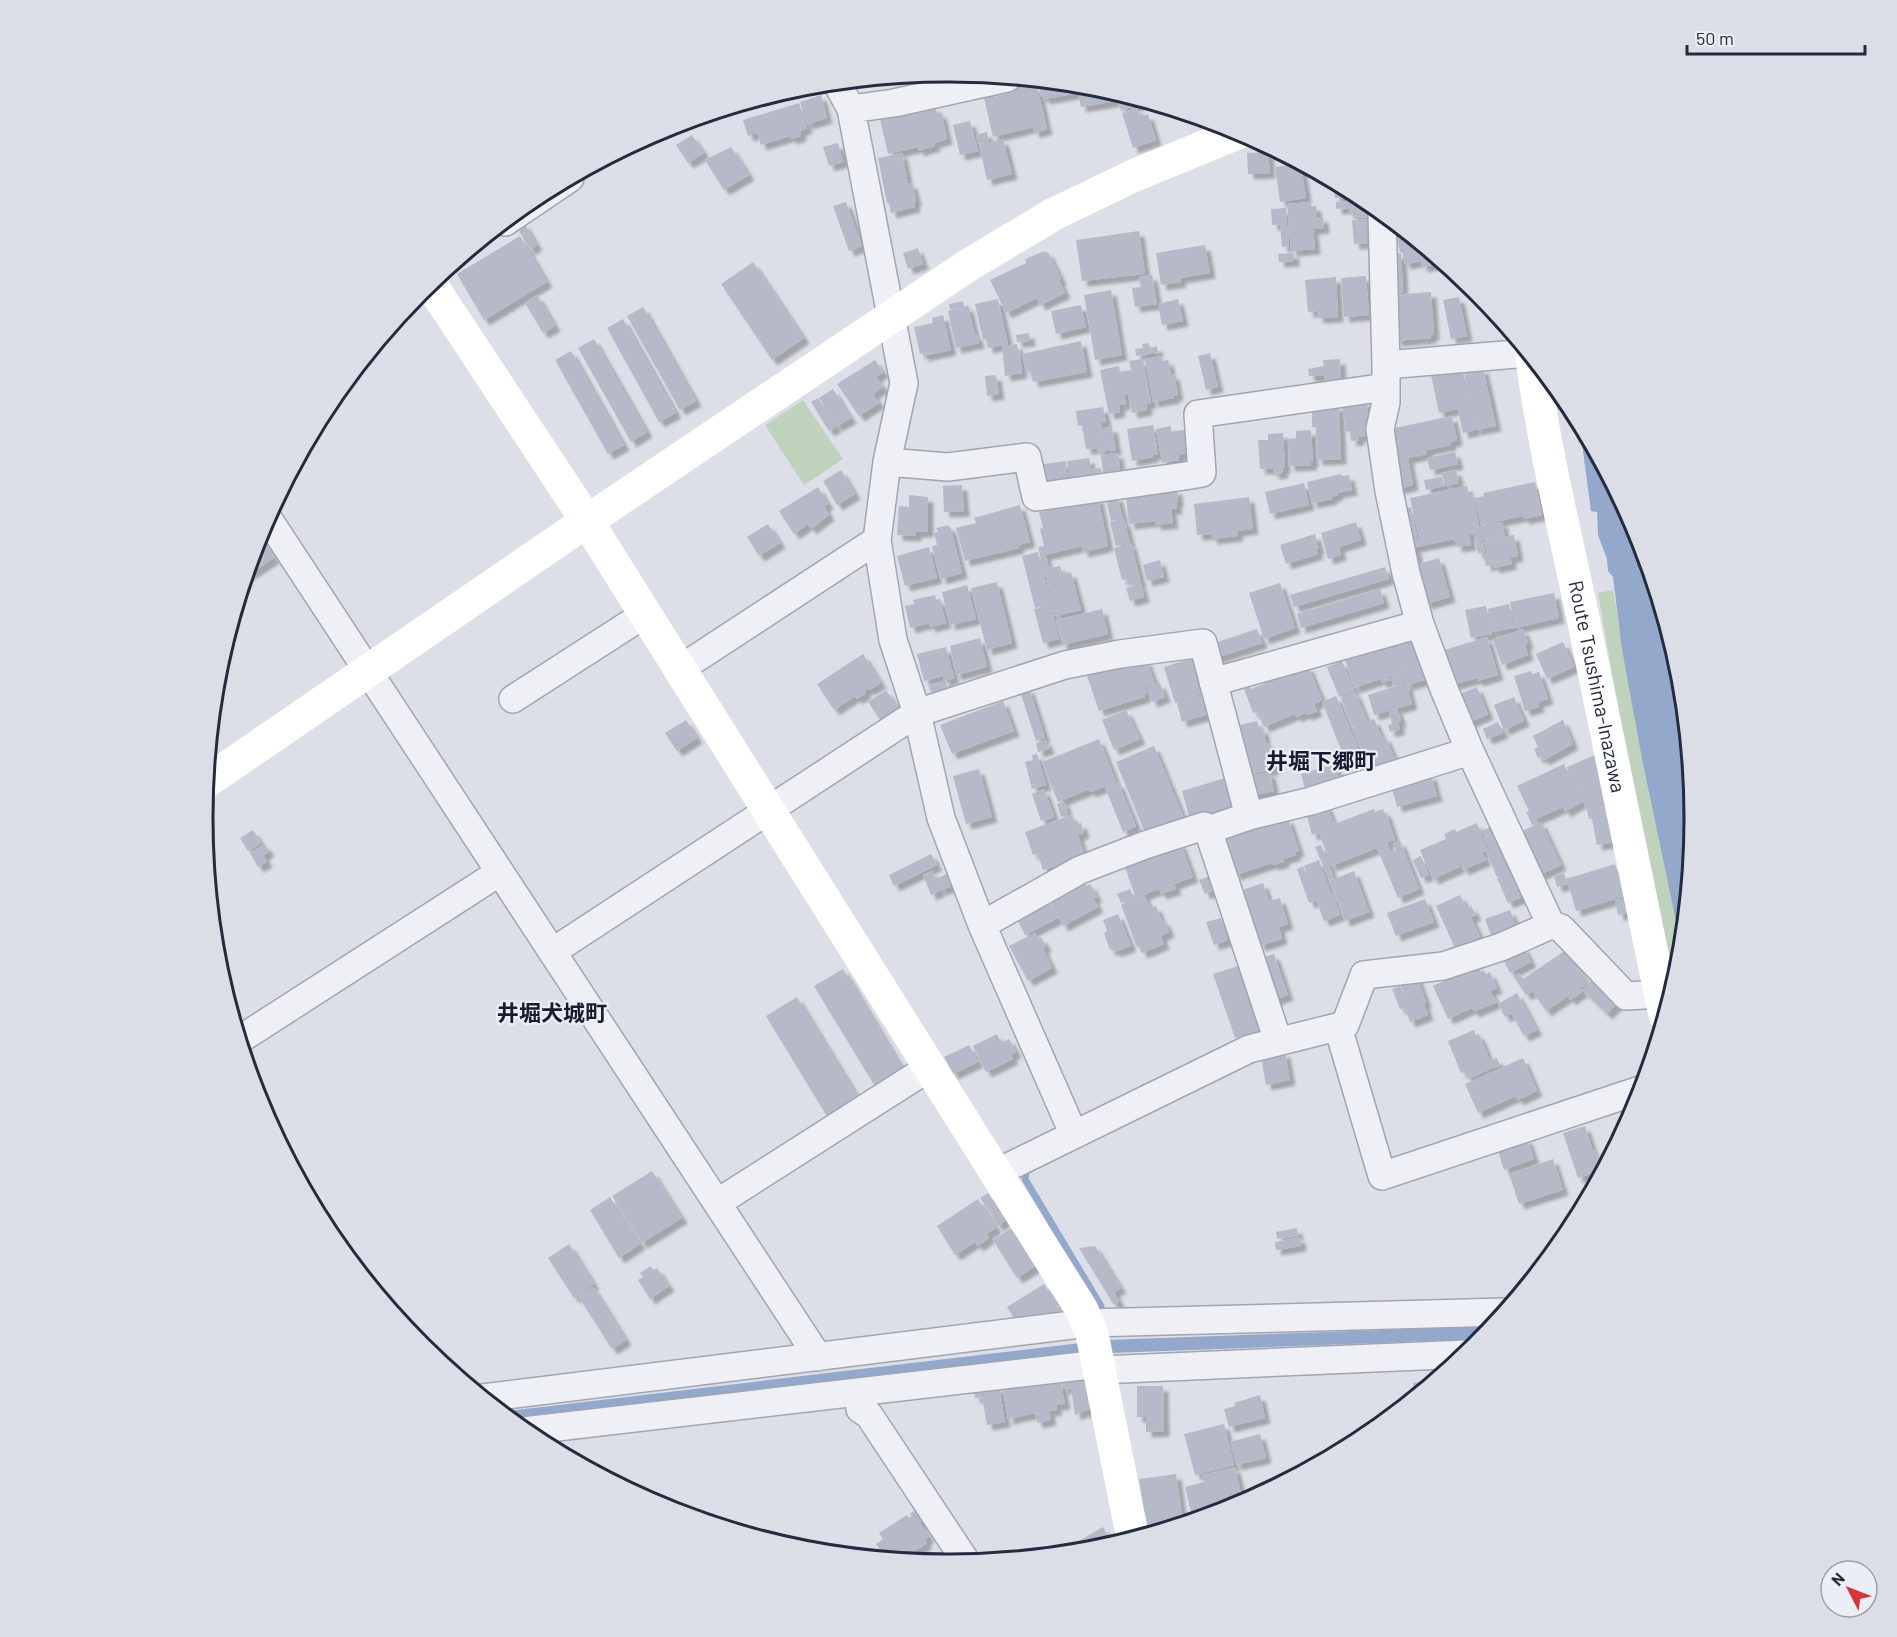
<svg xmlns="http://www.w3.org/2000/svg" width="1897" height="1637" viewBox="0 0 1897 1637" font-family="Barlow,'Noto Sans JP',sans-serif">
	<defs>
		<filter id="shadow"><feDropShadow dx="5.5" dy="5.5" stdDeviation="1.5" flood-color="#0004"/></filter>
	</defs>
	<rect width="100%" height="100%" fill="#dcdfe7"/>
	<!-- green -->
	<path fill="#bfd2bc" d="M803 400 843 459 804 485 765 425Z
		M1613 590 1642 759 1682 950 1681 964 1674 988 1617 701 1598 593Z"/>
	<!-- water -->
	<path fill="#93a8cb" d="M1579 421 1638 533 1681 673 1695 819 1682 950 1642 759 1622 649 1613 577 1608 571 1607 559 1598 535 1597 512 1591 511Z
		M1493 1326 1482 1339 1084 1354 514 1423 500 1412 1106 1340Z"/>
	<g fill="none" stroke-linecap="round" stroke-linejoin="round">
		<!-- stream -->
		<path stroke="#93a8cb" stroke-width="7" d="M1030 1169 1026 1171 1025 1179 1101 1306"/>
	</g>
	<!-- building -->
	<path fill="#b6bac8" filter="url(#shadow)" d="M1037 81 1094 86 1114 92 1116 101 1081 107 1078 93 1045 99 1044 96 1041 97Z
		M1029 83 1031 88 1037 86 1047 129 1034 133 1033 127 993 137 983 93 994 90 995 97 1013 92 1012 87Z
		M1115 93 1124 95 1128 109 1121 111Z
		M821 95 827 118 807 124 800 102Z
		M1125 96 1146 102 1129 108Z
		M799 103 807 128 800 131 801 136 791 139 790 136 761 145 757 133 748 136 743 120Z
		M936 107 937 114 941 112 947 139 934 143 935 146 918 151V147L888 154 879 115Z
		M1137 108 1140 117 1148 114 1156 140 1133 148 1122 113Z
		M970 121 978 151 960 155 953 125Z
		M987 132 989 141 978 144 976 135Z
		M692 135 704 153 688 163 676 145Z
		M1003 139 1012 174 987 180 979 145Z
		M838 143 843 162 829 166 823 147Z
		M731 147 749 175 724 190 705 160Z
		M1268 152 1270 173 1248 174 1247 153Z
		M902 153 908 184 912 183 916 201 914 202 915 207 891 213 889 203H887L878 158Z
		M1299 164 1301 165 1306 198 1280 202 1275 167Z
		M1334 186H1340L1363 198H1335Z
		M1365 199 1371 204 1372 217 1353 218V214H1350L1349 208 1336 209V202Z
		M846 202 862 246 849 251 833 206Z
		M1311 202V206H1316L1317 217H1323L1324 228 1313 229 1315 249 1291 251 1287 204Z
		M1286 208 1287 224 1272 225 1271 209Z
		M1372 219 1374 243 1354 244 1352 220Z
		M524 223 537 245 530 250 517 227Z
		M1280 225H1288L1289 246 1282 247Z
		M1399 227 1442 263 1422 267 1421 261 1405 264 1402 252H1400L1395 228Z
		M1139 231 1145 274 1082 281 1076 240Z
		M520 236 547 282 484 320 457 274Z
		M1205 245 1210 273 1180 278 1181 282 1161 285 1156 253Z
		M918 248 923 264 908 269 903 253Z
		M1045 251 1046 253 1048 252 1061 279 1059 280 1065 293 1040 305 1037 298 1006 313 990 280 1026 263 1025 259Z
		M1294 253V261L1279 262 1278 254Z
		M1391 253H1401L1403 293H1393Z
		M753 262 804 338 772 360 721 284Z
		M1152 275 1157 304 1135 307 1132 288 1141 287 1139 277Z
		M1366 276 1369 315 1344 317 1341 278Z
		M1336 277 1338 317 1318 318 1317 311 1308 312 1305 280Z
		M1111 290 1122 355 1095 360 1084 295Z
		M1431 292 1434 335H1430L1431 338 1396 341 1393 295 1403 294 1404 297V294Z
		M537 295 555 326 543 333 525 303Z
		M1459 297 1467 336 1451 339 1443 300Z
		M998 299 1008 344 988 348 986 339 983 340 975 304Z
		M1178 299 1183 321 1162 325 1158 304Z
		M963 301 964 307 968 306 975 336 977 335 979 343 956 348 948 311 961 308 950 310 949 304Z
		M1081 305 1086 327 1056 334 1051 311Z
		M643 307 696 401 680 410 627 316Z
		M943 315 951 350 923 356V353L920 354 914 327 933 323 932 318Z
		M623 319 676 413 659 422 607 328Z
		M1029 333 1030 341 1017 342 1016 335Z
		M594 339 647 432 631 442 578 348Z
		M1081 341 1087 372 1033 382 1031 371 1026 372 1022 354Z
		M1149 343 1150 348 1157 346 1158 352 1136 356 1135 349 1143 348 1142 344Z
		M1017 344 1018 351H1020L1022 373 1005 376 1002 346Z
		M571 351 624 445 608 454 555 360Z
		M1210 353 1218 387 1206 390 1198 356Z
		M1162 356 1163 361 1168 360 1171 375 1174 374 1178 395 1174 396V398L1153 402 1145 359Z
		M1143 359 1151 403 1146 404 1147 410 1132 413 1130 400H1129L1128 394 1124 395 1126 404 1119 405 1120 412 1109 414 1100 370 1119 366 1120 372 1131 370 1129 361Z
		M1340 359 1341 379 1325 381 1324 376H1309L1308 369 1324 366 1323 360Z
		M875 360 883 372 876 377 883 387 873 394 879 403 859 416 837 384Z
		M1483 368 1496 426 1476 430 1464 372Z
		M1463 372 1475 430 1463 433 1458 409 1439 413 1431 375Z
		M996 375 999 394 987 396 985 376Z
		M833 389 851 418 837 426 819 398Z
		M818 398 836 427 829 431 811 402Z
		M1367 401 1370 435 1358 437 1359 440 1351 441 1350 431 1346 432 1342 404Z
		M1339 405 1341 459 1317 460 1316 427H1312V406Z
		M1103 407 1106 422 1101 423 1106 452 1098 453 1097 448 1086 449 1082 425 1078 426 1076 411Z
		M1452 416 1457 440 1450 442 1451 445 1427 450V454L1408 458 1413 485 1398 489 1390 429Z
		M1153 425 1158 454 1152 455 1153 457 1132 461 1127 429Z
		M1171 426V432L1188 429 1191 451 1179 455V460L1162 463 1156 429Z
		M1112 427 1116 450 1106 451 1103 428Z
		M1311 430 1313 462H1311V465L1289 466 1288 439 1296 438V431Z
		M1283 433 1285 468H1282L1283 473 1274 474 1273 469H1260L1258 440H1268V434Z
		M1455 452 1458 464 1430 470 1427 458Z
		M1118 453 1120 471 1103 474 1101 455Z
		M1089 458 1091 469 1101 468 1102 476 1070 484 1067 461Z
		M1066 461 1068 484 1047 487 1044 464Z
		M841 470 855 494 837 505 823 481Z
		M1456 470 1459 483 1445 486 1442 473Z
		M1341 474 1342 476 1349 475 1352 490 1337 493 1338 495 1331 497 1332 499 1312 503 1307 482Z
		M1442 477 1444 486 1426 490 1424 480Z
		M1535 482 1542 515 1524 519 1523 516 1481 525 1475 498 1484 496 1483 493Z
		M1304 483 1309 505 1270 514 1265 492Z
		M962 485 964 511 944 512 943 486Z
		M1467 486 1469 495 1473 494 1479 526 1476 527 1480 526 1485 552 1478 554 1472 526 1473 535H1469L1471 545 1457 547 1455 539 1415 547 1419 564 1439 558 1450 597 1426 604 1407 541 1419 538 1410 498Z
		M818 487 828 504 824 506 829 515 811 529 808 524 794 534 779 511Z
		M1177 489 1178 502H1176L1177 509H1171L1173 523 1156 525 1155 521 1129 524 1126 496Z
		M909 495 928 497V532H916V536L897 535 899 506 909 507Z
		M1117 496 1123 518 1111 521 1106 499Z
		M1098 497 1108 546 1083 552 1082 546 1045 555 1049 568 1060 566 1062 573 1045 577 1038 547 1044 546 1040 529 1043 528 1039 512Z
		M1249 497 1253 529 1237 531 1238 536 1212 539 1211 534 1197 535 1194 504Z
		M1020 505 1030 542 1018 545 1019 548 965 561 956 528 976 523 974 518Z
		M1411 507 1417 537 1406 540V508Z
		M1124 519 1130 542 1116 546 1110 522Z
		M1356 522 1361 540 1339 547 1341 555 1328 559 1321 533Z
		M1502 522 1505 536 1484 540 1481 526Z
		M768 524 780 543 759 556 747 537Z
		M948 525 951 529 962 573 941 579 932 546 937 545 934 533 938 532 936 528Z
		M1315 534 1319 549H1316L1318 554 1286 564 1280 545Z
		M1514 535 1518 556 1510 558 1512 564 1494 568 1493 564 1486 566 1484 554 1487 553 1484 541Z
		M262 539 274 558 245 577 256 543Z
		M1131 543 1141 583 1129 586 1127 579 1122 580 1114 548Z
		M929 547 937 578 905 586 897 556Z
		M1038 552 1051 604 1035 608 1022 556Z
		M1160 560 1164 577 1147 581 1143 565Z
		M1385 567 1389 579 1294 607 1290 595Z
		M1071 572 1081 610 1055 616 1046 578Z
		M997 582 1012 643 987 650 971 588Z
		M1280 583 1295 628 1264 639 1249 593Z
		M1141 584 1144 597 1130 601 1126 588Z
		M967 585 976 619 950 625 942 592Z
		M1380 589 1384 603 1301 628 1297 614Z
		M1554 593 1559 618 1515 628 1510 602Z
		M935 595 936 600 940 599 946 623 930 627 929 623 910 628 905 606 914 604 913 600Z
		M1509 604 1514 628 1492 632 1488 609Z
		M1051 605 1059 639 1043 643 1034 609Z
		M1486 606 1492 634 1471 638 1465 610Z
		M1102 609 1108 634 1062 645 1056 620Z
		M1257 629 1262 643 1216 658 1211 644Z
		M1523 629 1528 643 1525 645 1528 655 1502 665 1493 640Z
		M1418 633 1429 669 1422 671 1425 680 1407 685 1412 704 1374 715 1368 695 1406 683 1393 640Z
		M1487 637 1498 675 1478 681 1477 678 1448 686 1438 652Z
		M980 638 987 667 956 675 950 646Z
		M1391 638 1402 673 1388 677 1391 680 1382 683 1381 679 1354 688 1343 653Z
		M1563 642 1574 667 1547 679 1536 654Z
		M946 647 954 678 944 681 943 676 924 681 917 654Z
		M863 654 881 683 869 690 868 688 864 691 866 693 857 699 855 696 834 710 817 684Z
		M1195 657 1205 693 1175 703 1164 667Z
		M1146 660 1155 684 1145 687 1147 694H1145V697L1099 711 1087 676 1104 670Z
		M1342 661 1354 691 1339 697 1327 667Z
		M1308 666 1322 700 1314 704 1317 711 1307 715 1305 713 1296 717 1295 714 1264 727 1257 712 1253 713 1244 689 1250 686 1251 689Z
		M1531 671 1532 674 1539 672 1548 699 1538 702 1539 707 1525 711 1514 676Z
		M1402 674 1404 682 1393 686 1391 677Z
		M946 681 949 696 933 700 929 685Z
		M1160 683 1165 697 1152 702 1147 688Z
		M1477 687 1488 714 1466 724 1455 696Z
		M1029 688 1045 738 1036 741 1020 691Z
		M886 690 899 710 881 721 868 702Z
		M1355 692 1367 721 1352 727 1341 698Z
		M1203 695 1209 714 1182 722 1177 703Z
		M1336 696 1359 750 1344 757 1322 702Z
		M1514 697 1524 721 1504 730 1494 705Z
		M1003 701 1014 731 952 754 940 725Z
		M1397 709 1401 721 1398 722 1400 729 1390 732 1388 725 1392 724 1389 712Z
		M1126 710 1140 739 1114 750 1102 720Z
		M1374 719 1382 738 1385 736 1396 762 1371 773 1352 728Z
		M686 720 697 738 677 751 665 733Z
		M1563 720 1573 744 1544 760 1542 756 1538 758 1534 749 1538 747 1533 736Z
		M1257 721 1259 729 1263 728 1266 744 1269 743 1274 769 1247 775 1236 726Z
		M1498 722 1503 733 1487 739 1483 729Z
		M1099 739 1116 782 1090 792 1089 789 1058 802 1042 762Z
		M1046 740 1049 749 1038 752 1036 743Z
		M1154 746 1184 819 1146 835 1116 762Z
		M1037 754 1046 785 1032 789 1025 762 1033 760 1032 755Z
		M1597 754 1607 801 1587 810 1567 767Z
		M1335 764 1340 782 1306 793 1301 774Z
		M1564 764 1582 802 1565 812 1563 807 1536 819 1538 823 1532 825 1526 812 1529 811 1517 786Z
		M979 769 992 817 966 824 953 776Z
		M1270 772 1274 791 1251 796 1247 777Z
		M1431 774 1437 796 1397 807 1391 785Z
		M1225 778 1234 808 1190 820 1182 791Z
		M1118 782 1136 826 1123 832 1105 787Z
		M1044 789 1054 817 1041 821 1032 794Z
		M1064 801 1068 815 1061 817 1057 804Z
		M1326 804 1334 824 1374 809 1375 812 1383 809 1384 813 1386 812 1395 840 1387 842 1388 845 1391 852 1396 850 1393 843 1400 841 1419 889 1398 898 1377 848 1331 866 1319 833 1312 835 1306 812Z
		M1605 804 1613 842 1597 845 1592 819 1595 818 1589 819 1587 810Z
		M1071 815 1075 825 1081 823 1084 833 1078 835 1085 856 1043 870 1038 854 1033 855 1025 832Z
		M1288 818 1299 851 1295 852 1296 855 1283 859 1284 862 1273 865 1272 863 1235 875 1224 840Z
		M1541 822 1561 865 1537 876 1518 833Z
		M1477 823 1488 850 1473 857 1482 853 1486 860 1463 870 1460 862 1458 863 1460 867 1433 879 1420 850 1446 839 1444 834 1455 829 1456 832Z
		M1490 827 1493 834 1499 831 1527 895 1508 903 1497 878 1505 875 1497 877 1486 852 1490 850 1484 838 1491 835 1485 836 1482 831Z
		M253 830 261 843 248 851 240 838Z
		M1180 842 1193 877 1174 884 1176 889 1161 894 1159 889 1136 898 1123 862Z
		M264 844 269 851 263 855 267 862 258 867 250 853Z
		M1321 845 1334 878 1329 880 1315 847Z
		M931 854 937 865 894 886 889 875Z
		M1421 856 1429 875 1421 878 1413 860Z
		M1319 860 1331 894 1309 903 1297 869 1303 866 1310 885 1304 866Z
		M1615 864 1625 896 1576 911 1568 884 1557 887 1554 876 1564 873 1566 879Z
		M932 871 940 891 931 895 923 875Z
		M1354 871 1369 912 1345 921 1329 881Z
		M947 874 952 886 941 890 936 879Z
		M1213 875 1218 889 1205 894 1199 880Z
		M1084 880 1087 886 1090 884 1097 897 1093 898 1098 907 1063 926 1049 898Z
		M1263 883 1269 901 1280 898 1288 924 1279 927 1282 939 1260 946 1239 891Z
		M1130 889 1134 899 1121 903 1117 894Z
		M1332 894 1340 915 1324 921 1316 900Z
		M1144 895 1150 908 1156 906 1162 921 1156 924 1164 920 1169 932 1161 936 1164 944 1142 953 1139 946 1137 947 1121 905Z
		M1460 895 1467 909 1471 906 1476 915 1471 917 1480 937 1477 938 1479 941 1469 946 1468 942 1455 948 1436 906Z
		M1047 898 1058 918 1025 935 1015 915Z
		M1627 898 1630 913 1618 915 1615 900Z
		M1425 899 1434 922 1396 936 1387 913Z
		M1510 910 1517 929 1492 938 1485 919Z
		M1118 914 1131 946 1115 952 1114 949 1110 950 1104 933 1107 931 1103 920Z
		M1221 918 1228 940 1214 945 1206 922Z
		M1035 933 1038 939 1041 937 1046 946 1043 948 1052 968 1028 981 1009 946Z
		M1523 946 1531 962 1510 973 1502 957Z
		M1566 950 1588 983 1580 988 1582 992 1570 1000 1568 996 1546 1011 1532 991 1526 995 1514 977 1519 973 1523 979Z
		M1274 954 1288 995 1273 1001 1264 957Z
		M1241 965 1263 1029 1235 1038 1213 974Z
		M1478 965 1482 976 1490 972 1497 988 1490 991 1497 1002 1474 1012 1472 1008 1448 1019 1433 986Z
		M843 969 904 1071 876 1088 814 986Z
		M1416 975 1426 1002 1424 1003 1428 1015 1410 1022 1405 1008 1400 1009 1392 989 1400 986 1409 1007 1399 981Z
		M1597 975 1621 1000 1607 1014 1582 990Z
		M1517 993 1537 1030 1524 1036 1511 1013 1505 1017 1498 1004Z
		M797 997 859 1099 828 1118 766 1016Z
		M1474 1030 1476 1035 1479 1034 1490 1061 1497 1058 1500 1065 1468 1079 1464 1072 1461 1073 1448 1041Z
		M997 1034 1001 1043 1009 1039 1016 1052 1011 1055 1013 1059 986 1072 973 1046Z
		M969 1045 978 1062 953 1074 944 1057Z
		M1285 1052 1290 1080 1266 1085 1261 1057Z
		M1523 1058 1537 1091 1518 1100 1516 1096 1478 1113 1465 1084Z
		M1585 1126 1593 1151 1597 1150 1604 1169 1578 1178 1563 1133Z
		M1527 1138 1534 1159 1504 1170 1497 1148Z
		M1553 1159 1563 1190 1519 1204 1509 1174Z
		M652 1171 682 1218 642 1243 612 1196Z
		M988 1193 998 1209 990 1213 980 1198Z
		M610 1197 640 1244 619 1258 590 1210Z
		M978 1199 996 1228 987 1234 989 1238 978 1246 975 1242 955 1255 937 1226Z
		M999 1210 1005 1221 998 1226 991 1215Z
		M1011 1228 1036 1266 1017 1278 993 1240Z
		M1297 1228 1298 1235 1277 1239 1276 1232Z
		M1300 1237 1301 1246 1276 1250 1275 1242Z
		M569 1244 594 1284 574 1298 548 1258Z
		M1095 1246 1121 1288 1114 1292 1119 1301 1114 1305 1079 1248Z
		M651 1266 653 1270 657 1268 669 1286 650 1299 638 1280 643 1277 640 1273Z
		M1044 1284 1062 1311 1057 1314 1015 1320 1007 1307Z
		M593 1287 626 1340 612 1349 578 1296Z
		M1079 1376 1088 1383 1092 1408 1075 1415 1071 1388 1063 1389 1062 1379Z
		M1060 1379 1065 1404 1056 1405 1057 1410 1049 1411 1051 1420 1037 1423 1035 1413 1008 1419 1003 1389Z
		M1436 1379 1415 1396 1413 1383Z
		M999 1386 1005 1422 987 1425 982 1397 975 1398 974 1391Z
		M1137 1386H1163L1164 1431 1146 1432V1417H1137Z
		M1260 1395 1265 1418 1229 1427 1224 1409 1235 1406 1234 1403Z
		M1224 1424 1234 1465 1195 1475 1184 1434Z
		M1260 1434 1266 1458 1236 1465 1230 1442Z
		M1235 1467 1243 1503 1234 1508 1213 1513 1211 1508 1212 1515 1193 1520 1185 1487 1204 1482 1202 1475Z
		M1176 1474 1182 1516 1171 1518 1172 1527 1147 1533 1139 1479Z
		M917 1509 922 1518 920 1523 929 1537 925 1540 927 1543 901 1560H896L893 1554 886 1559 876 1544 883 1539 879 1533 907 1515 909 1518 912 1516 910 1514Z
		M1103 1527 1113 1545 1094 1551 1055 1555 1054 1551 1066 1544 1068 1547Z"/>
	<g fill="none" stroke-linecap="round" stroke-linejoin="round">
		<defs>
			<path id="street" d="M837 83 851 109 904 383 887 462 877 540 893 640 917 713 941 818 982 925 1074 1135
				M851 109 894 103 1007 78
				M1382 213 1386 365
				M505 222 570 178
				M1528 353 1386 365V402L1380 429 1389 491 1406 573 1420 624 1444 689 1470 751 1551 925
				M887 462 948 467 1027 457 1036 497 1185 476 1202 473 1198 414 1386 387
				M267 517 818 1357
				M680 669 877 540
				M1213 682 1420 624
				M513 699 645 614
				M1208 830 1278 1041
				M982 925 1080 870 1145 845 1204 826 1208 830 1249 816 1311 801 1470 751
				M552 952 917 713 1065 665 1120 654 1203 643 1249 816
				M1338 1027 1382 1176 1643 1089
				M239 1040 500 872
				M996 1173 1249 1049 1345 1025 1364 975 1443 966 1501 947 1551 925 1561 928 1626 996 1660 994
				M717 1203 930 1067
				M1100 1370 1467 1354
				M858 1392 860 1409 869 1415 967 1563
				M483 1398 1088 1323 1504 1312
				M523 1431 1099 1364"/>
		</defs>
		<!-- street casing -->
		<use href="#street" stroke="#a1a5b1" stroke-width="30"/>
		<!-- street -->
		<use href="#street" stroke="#eff0f6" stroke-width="27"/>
		<!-- secondary -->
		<g stroke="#fff" stroke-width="33">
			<path d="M430 283 587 521 1082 1310 1092 1334 1133 1539"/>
			<path id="s1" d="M1532 359C1544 447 1565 532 1583 618 1610 751 1637 883 1665 1015"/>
			<path d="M206 782 587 521 967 266 1054 214 1135 175 1240 132"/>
		</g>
	</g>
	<g text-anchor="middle" stroke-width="4.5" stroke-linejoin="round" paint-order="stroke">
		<!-- street labels -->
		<g font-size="20" fill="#252b3f" stroke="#ebeef5">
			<text dy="7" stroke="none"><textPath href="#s1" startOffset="334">Route Tsushima-Inazawa</textPath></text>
		</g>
		<!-- quarter labels -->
		<g font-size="22" font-weight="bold" fill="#171c2f" stroke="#ebeef5">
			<text x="1321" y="769">井堀下郷町</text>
			<text x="552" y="1021">井堀犬城町</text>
		</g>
	</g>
	<!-- crop -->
	<path d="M0 0H1897V1637H0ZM948 82H949A735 735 0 0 1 1684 817V819A735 735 0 0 1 949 1554H948A735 735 0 0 1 213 819V817A735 735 0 0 1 948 82Z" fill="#dbdee6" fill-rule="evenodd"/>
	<path fill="none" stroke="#252b3f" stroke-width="3" d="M948 82H949A735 735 0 0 1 1684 817V819A735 735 0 0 1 949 1554H948A735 735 0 0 1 213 819V817A735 735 0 0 1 948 82Z"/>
	<!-- north arrow -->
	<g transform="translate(1849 1589) rotate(312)"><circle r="28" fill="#ebeef5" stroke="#9ca0ac" stroke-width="1.5"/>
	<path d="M0-4.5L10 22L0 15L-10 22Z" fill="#d8353a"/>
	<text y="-9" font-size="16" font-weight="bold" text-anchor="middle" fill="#252b3f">N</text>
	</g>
	<!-- scale -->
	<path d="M1687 45v9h178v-9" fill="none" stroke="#252b3f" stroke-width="3"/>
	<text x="1696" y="45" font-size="18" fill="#252b3f" stroke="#ebeef5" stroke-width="4.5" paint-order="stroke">50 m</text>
</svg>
